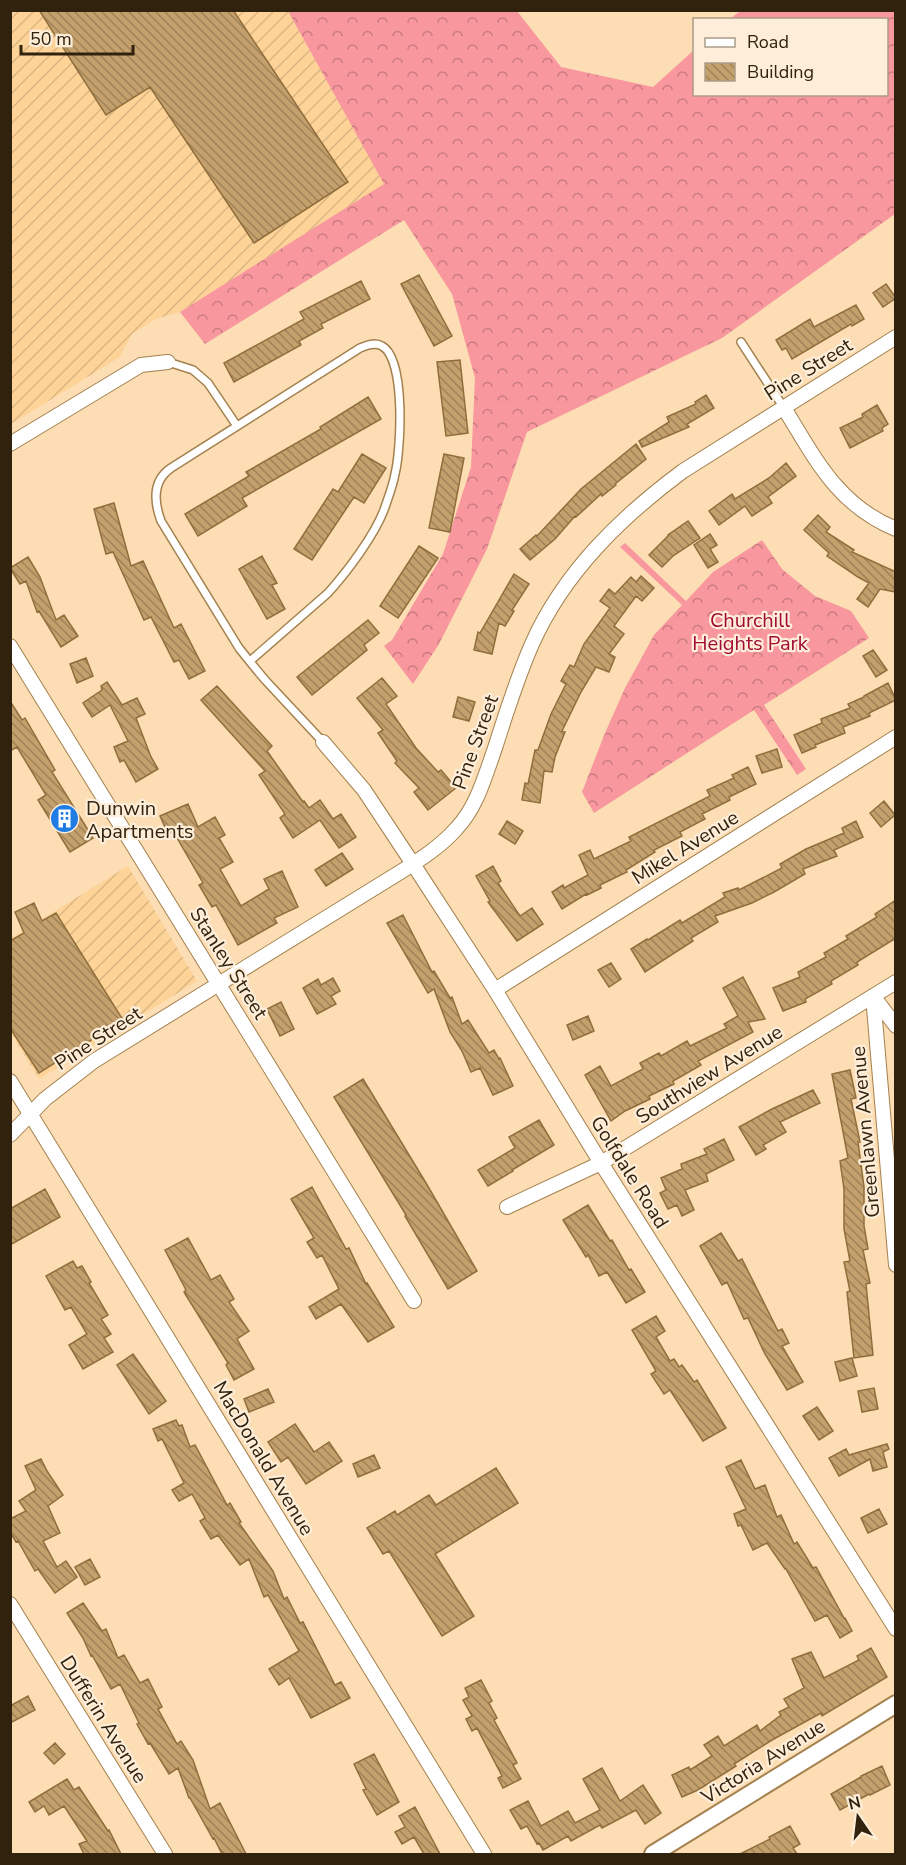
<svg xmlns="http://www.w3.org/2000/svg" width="906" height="1865" viewBox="0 0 906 1865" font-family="'Nunito Sans',sans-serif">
	<defs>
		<pattern id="industrial-furrows" width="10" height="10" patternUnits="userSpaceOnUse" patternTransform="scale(1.5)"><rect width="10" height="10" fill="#fed398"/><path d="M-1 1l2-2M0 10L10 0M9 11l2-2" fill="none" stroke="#dab582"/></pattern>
		<pattern id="forest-crowns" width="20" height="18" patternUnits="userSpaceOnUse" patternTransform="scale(1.5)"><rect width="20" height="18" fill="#f8979e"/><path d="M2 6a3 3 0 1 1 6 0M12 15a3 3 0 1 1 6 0" fill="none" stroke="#c97b7f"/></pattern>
		<pattern id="building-back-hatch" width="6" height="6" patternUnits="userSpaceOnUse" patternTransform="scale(1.5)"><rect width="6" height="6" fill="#c4a06d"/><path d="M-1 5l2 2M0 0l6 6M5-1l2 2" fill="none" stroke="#a08258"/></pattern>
	</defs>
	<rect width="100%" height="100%" fill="#fcddb4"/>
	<!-- industrial -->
	<path fill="url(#industrial-furrows)" d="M11 11H288L385 184 180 312 156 319 132 334 120 357 11 424Z
		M128 866 197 981 39 1079 11 1033V938Z"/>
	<!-- forest -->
	<path fill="url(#forest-crowns)" d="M288 11H517L561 67 653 87 694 50V94H886V20L730 19 740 11H895V214L722 338 527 432 487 549 439 644 413 684 384 646 392 640 443 554 471 467 475 378 452 294 404 220 205 344 180 312 384 184Z
		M762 540 782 569 815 596 851 611 869 638 764 705 806 769 797 775 754 710 594 813 582 792 605 733 625 688 654 635 682 605 620 547 625 543 686 601 713 572Z"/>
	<!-- building -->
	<path fill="url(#building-back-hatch)" stroke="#906e3c" stroke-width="1.5" d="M39 10H233L348 182 254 243 150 87 106 115Z
		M419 275 452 336 434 346 401 284Z
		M361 281 370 299 321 324 323 328 299 341 301 345 234 382 224 363 304 319 300 312Z
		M886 284 896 298 883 307 873 293Z
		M856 305 864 319 852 326 851 324 792 359 786 348 782 350 776 340 810 319 814 327Z
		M460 360 468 433 446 436 437 362Z
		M706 395 714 408 687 424 689 427 642 447 639 441 669 422 667 417 696 404 695 402Z
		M368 397 381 419 242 498 247 506 198 536 185 514 249 476 246 472 321 429 320 427Z
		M877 405 888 424 882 428 883 431 850 448 840 428 863 417 862 414Z
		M636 444 646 459 615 484 616 485 602 496 601 494 576 517 575 516 555 539 530 560 520 549 536 535 537 536 581 489Z
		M362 454 386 468 364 503 354 497 312 560 294 549 333 489 338 492Z
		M444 454 464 458 450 532 429 528Z
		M786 463 796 476 768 497 772 503 752 516 745 506 719 525 709 511 732 494 735 499 769 478Z
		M114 503 131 566 143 561 174 628 181 624 205 671 189 679 179 660 174 662 151 617 144 620 113 552 106 554 94 509Z
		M818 515 830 527 826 532 854 550 852 552 896 572V592L880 589 868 607 857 599 869 583 858 577 827 556 829 553 804 530Z
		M688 521 700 538 673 556 662 567 649 555 668 536V535Z
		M710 534 717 545 710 549 718 562 708 568 694 545Z
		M419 546 438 558 398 618 380 606Z
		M262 556 277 583 272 585 285 609 267 619 239 569Z
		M28 557 40 577 56 620 64 615 78 636 61 647 39 611 37 612 26 581 20 584 10 568Z
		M514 574 529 584 512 610 514 611 505 626 499 623 492 654 474 650 478 632 480 633Z
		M641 576 654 588 642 601 636 596 614 626 624 634 609 654 615 657 609 672 596 667 581 692 562 731 565 732 555 757 552 772 544 771 540 803 522 800 525 783 528 784 535 750H538L551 714 566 684 561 681 570 665 574 667 584 644 610 608 600 601 609 589 615 594 631 577 636 582Z
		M368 620 379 633 364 645 367 650 312 695 297 677Z
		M873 650 887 670 876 677 863 656Z
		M86 658 93 676 77 683 70 664Z
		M382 678 397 696 386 704 416 748 438 772 441 770 456 788 428 810 414 792 419 788 395 763 397 761 378 733 383 730 357 698Z
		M107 682 122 705 137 698 145 714 136 718 151 757 158 769 136 782 124 760 120 762 114 747 128 741 110 705 92 717 83 703 102 690 101 686Z
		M888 683 896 700 869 713 870 716 843 727 845 733 815 745 816 747 802 753 794 735 822 723 821 719 850 708 848 704 864 697V696Z
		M217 686 272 746 267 751 303 802 304 801 309 808 320 800 333 819 341 814 356 837 339 848 320 820 293 838 280 818 285 814 259 775 265 771 201 700Z
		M458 697 475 702 469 721 453 717Z
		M10 701 22 720 25 718 55 770 52 772 93 838 70 852 38 800 46 795 17 747 10 751Z
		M777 749 782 767 762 773 756 756Z
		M748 767 756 784 729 797 730 800 702 814 705 819 680 832 682 836 654 850 655 852 626 870 627 872 600 885 601 888 587 895 586 894 562 909 552 892 563 885 564 888 588 875 579 855 590 850 594 859 631 841 629 837 710 796 707 790 734 778 732 775Z
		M884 801 895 815 881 827 870 813Z
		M188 804 198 827 215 817 225 835 219 838 233 862 220 869 241 906 269 889 264 879 282 871 298 907 274 918 277 923 238 945 216 905 212 907 199 885 203 883 173 831 168 834 160 816Z
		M507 821 523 831 515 844 499 834Z
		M856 821 863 837 834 850 837 856 803 869 805 874 774 892 752 903 715 916 718 922 691 938 693 941 645 972 631 949 647 939 648 940 680 920 682 923 725 897 723 893 738 888 739 890 782 868 780 864 806 849 844 833 842 828Z
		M342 853 353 869 326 886 315 870Z
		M493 866 501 881 498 883 520 916 532 908 543 924 517 941 488 902 490 901 476 876Z
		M896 900V938L857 962 858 965 831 981 832 984 805 999 806 1002 783 1011 773 988 800 977 798 972 826 957 824 953 848 939 846 936 877 917 875 914Z
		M34 903 42 921 56 913 123 1020 39 1073 10 1028V941L24 933 15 912Z
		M403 915 432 972 434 971 450 998 452 997 462 1024 468 1020 489 1053 494 1050 499 1059 500 1058 513 1086 493 1095 480 1068 471 1072 462 1051 450 1032 434 989 428 993 387 923Z
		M611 963 621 979 609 987 598 970Z
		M743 977 765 1019 748 1022 753 1032 698 1061 701 1065 673 1081 674 1084 649 1096 650 1099 625 1111 611 1121 585 1075 600 1066 611 1086 643 1069 640 1063 659 1053 661 1056 687 1041 690 1046 727 1028 724 1024 738 1016 723 988Z
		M333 978 340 991 331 996 336 1004 317 1014 303 988 318 979 321 985Z
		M281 1002 294 1029 280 1036 267 1009Z
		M588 1016 594 1031 573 1040 567 1025Z
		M850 1070 856 1098 851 1099 860 1142H858L864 1187V1226L868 1249 863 1250 870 1283 866 1284 873 1355 854 1358 847 1292 850 1291 844 1262 850 1261 844 1229V1189L840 1161 848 1158 832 1074Z
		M363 1079 426 1183 477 1271 448 1289 405 1216 406 1215 334 1097Z
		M813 1090 820 1103 780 1122 786 1132 763 1145 766 1149 756 1155 739 1127 772 1109Z
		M539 1120 554 1145 512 1170 513 1171 488 1186 478 1170 515 1148 509 1137Z
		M724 1139 734 1160 706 1174 708 1181 685 1190 694 1210 682 1216 677 1205 668 1209 660 1193 666 1190 661 1178 682 1169 681 1164 707 1154 704 1149Z
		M312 1187 346 1249 349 1248 366 1284 367 1283 394 1327 368 1342 341 1304 316 1319 309 1307 339 1289 322 1255 317 1258 307 1242 314 1238 291 1199Z
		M45 1189 60 1217 10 1245V1209Z
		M588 1205 610 1241 612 1240 629 1270 631 1269 645 1292 626 1303 607 1272 599 1276 588 1255 586 1257 563 1220Z
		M721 1233 738 1261 742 1259 778 1331 782 1329 789 1343 782 1346 803 1382 787 1390 765 1354 748 1318 744 1319 727 1282 722 1285 700 1246Z
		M188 1238 211 1280 220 1275 234 1299 229 1302 249 1331 237 1339 254 1369 234 1380 226 1365 228 1363 184 1292 186 1290 165 1250Z
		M73 1261 77 1268 82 1266 91 1282 89 1283 108 1315 101 1319 111 1334 104 1338 113 1352 83 1369 69 1345 87 1334 71 1307 65 1310 46 1276Z
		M656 1316 665 1331 656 1337 670 1361 674 1359 679 1367 682 1365 694 1382 697 1380 726 1428 703 1441 670 1390 664 1394 651 1374 656 1371 632 1330Z
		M133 1354 166 1401 149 1414 117 1365Z
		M852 1358 857 1376 840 1381 835 1362Z
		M874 1388 878 1409 862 1412 858 1391Z
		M268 1389 274 1402 249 1412 244 1399Z
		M817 1407 833 1431 819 1440 803 1416Z
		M176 1420 179 1426 182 1425 190 1447 195 1445 227 1505 230 1503 241 1522 239 1523 273 1571 284 1599 287 1597 300 1623 303 1622 335 1685 341 1682 350 1698 311 1718 289 1678 279 1685 269 1669 299 1651 268 1595 264 1597 249 1559 240 1565 218 1535 211 1539 200 1521 205 1518 192 1494 179 1501 172 1490 184 1483 162 1439 158 1441 153 1429Z
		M295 1424 314 1452 329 1442 342 1461 306 1484 288 1457 281 1462 268 1442Z
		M887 1444 889 1449 883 1452 887 1467 873 1471 870 1459 839 1476 829 1458 846 1449 849 1455Z
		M374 1455 380 1468 358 1477 353 1464Z
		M41 1459 47 1471 63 1495 48 1506 60 1533 43 1541 57 1567 66 1561 77 1577 55 1593 38 1569 35 1571 18 1541 16 1542 10 1532V1519L26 1511 19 1501 36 1490 25 1466Z
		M741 1460 755 1489 765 1485 777 1517 781 1515 794 1544 797 1542 813 1568 816 1567 844 1618H845L852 1631 840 1638 827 1615 815 1621 786 1569H785L767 1543 753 1550 741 1525 738 1526 734 1514 746 1509 726 1467Z
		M496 1468 518 1503 435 1554 474 1616 442 1636 389 1551 383 1554 367 1528 395 1511 397 1515 429 1495 436 1505Z
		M879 1509 887 1524 868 1533 861 1518Z
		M90 1559 100 1577 85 1585 75 1567Z
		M83 1603 102 1631 106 1629 118 1658 124 1655 140 1683 148 1679 162 1707 158 1709 177 1744 181 1741 193 1760 210 1809 220 1803 246 1854H222L214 1838 213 1839 190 1798H189L178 1768 169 1774 150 1743 148 1744 137 1724 139 1723 120 1684 111 1689 92 1655 91 1656 83 1638 67 1613Z
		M871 1648 887 1677 822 1716 821 1713 772 1740 734 1764 736 1766 698 1790 682 1797 672 1775 689 1767 690 1770 712 1756 704 1745 718 1736 724 1746 757 1725 760 1731 781 1715 779 1712 789 1707 784 1699 804 1688 792 1659 811 1652 824 1678 859 1660 857 1656Z
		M481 1680 492 1701 489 1703 497 1718 494 1720 517 1763 513 1765 521 1779 503 1788 498 1778 502 1776 477 1728 472 1731 466 1719 472 1716 463 1700 469 1697 465 1688Z
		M28 1696 35 1710 10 1723V1706Z
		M55 1743 65 1754 54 1764 44 1753Z
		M374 1754 399 1802 377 1815 363 1790 366 1789 354 1764Z
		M882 1766 890 1785 870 1795 869 1794 840 1810 831 1794 861 1777V1776Z
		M602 1768 620 1801 643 1785 661 1813 645 1824 636 1810 602 1828 600 1825 571 1841 568 1836 543 1850 539 1843 537 1844 527 1826 521 1829 510 1810 528 1801 541 1826 568 1811 575 1823 600 1810 583 1779Z
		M67 1779 74 1790 79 1787 108 1831 109 1830 121 1854H84L79 1844 87 1841 64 1806 49 1815 44 1806 35 1812 29 1802Z
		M415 1807 440 1854H424L414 1837 402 1844 395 1832 405 1827 399 1816Z
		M790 1826 800 1844 793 1848 797 1854H740L770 1839 769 1837Z"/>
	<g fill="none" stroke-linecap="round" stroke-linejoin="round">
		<defs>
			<path id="service" d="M741 342 784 408
				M168 362 193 370 208 383 237 426
				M250 661 328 593C347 572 374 536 384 510 388 498 393 486 395 474 401 450 406 359 382 346 375 342 367 345 360 348L171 468C152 481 154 502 161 521L239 648C248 659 257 671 267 682L323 742"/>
			<path id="minor" d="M784 408C815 458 837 505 896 529
				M10 444 141 365 168 362
				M10 646 414 1301
				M323 742 364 790 413 864 495 990 601 1163 896 1629
				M495 990 896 737
				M873 996 896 1265
				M873 996 896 1026
				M10 1081 484 1854
				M10 1135 45 1099 94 1061 402 871C421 859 441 846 456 829 477 807 485 776 495 748 506 713 517 678 532 644 564 572 621 517 683 471L896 337
				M507 1207 601 1163 896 982
				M10 1604 165 1854"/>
			<path id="tertiary" d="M653 1854 896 1704"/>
		</defs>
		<!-- service casing -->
		<use href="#service" stroke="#a4814e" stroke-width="10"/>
		<!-- minor casing -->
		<use href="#minor" stroke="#a4814e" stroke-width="16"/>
		<!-- tertiary casing -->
		<use href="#tertiary" stroke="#a4814e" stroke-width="20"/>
		<!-- service -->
		<use href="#service" stroke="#fff" stroke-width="7"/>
		<!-- minor -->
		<use href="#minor" stroke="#fff" stroke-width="14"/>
		<!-- tertiary -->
		<use href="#tertiary" stroke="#fff" stroke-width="16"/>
	</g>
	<!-- icons -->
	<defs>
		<symbol id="building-disc" viewBox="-11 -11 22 22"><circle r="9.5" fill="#1f7ce5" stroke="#fdedd9"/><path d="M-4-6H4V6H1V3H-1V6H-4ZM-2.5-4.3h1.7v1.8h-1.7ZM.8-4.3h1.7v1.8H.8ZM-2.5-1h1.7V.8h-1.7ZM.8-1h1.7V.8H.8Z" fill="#fff"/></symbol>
	</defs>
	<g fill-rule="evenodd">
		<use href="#building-disc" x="48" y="802" width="33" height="33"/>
	</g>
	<g text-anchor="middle" stroke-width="4.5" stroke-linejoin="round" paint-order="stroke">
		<!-- street labels -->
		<g font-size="20" fill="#30220d" stroke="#fdedd9">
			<text transform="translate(808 369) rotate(-32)" y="7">Pine Street</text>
			<text transform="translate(475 742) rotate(-70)" y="7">Pine Street</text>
			<text transform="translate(685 847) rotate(-32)" y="7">Mikel Avenue</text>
			<text transform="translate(229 963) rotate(58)" y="7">Stanley Street</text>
			<text transform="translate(98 1038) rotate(-33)" y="7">Pine Street</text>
			<text transform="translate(709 1074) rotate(-32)" y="7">Southview Avenue</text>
			<text transform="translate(865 1132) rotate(-95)" y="7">Greenlawn Avenue</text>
			<text transform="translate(630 1172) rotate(58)" y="7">Golfdale Road</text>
			<text transform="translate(264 1458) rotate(59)" y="7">MacDonald Avenue</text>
			<text transform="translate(104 1719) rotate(58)" y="7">Dufferin Avenue</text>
			<text transform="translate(763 1761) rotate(-32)" y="7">Victoria Avenue</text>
		</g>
		<!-- park labels -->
		<g font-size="20" fill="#a00c35" stroke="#fdedd9">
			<text x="750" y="627">Churchill<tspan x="750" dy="23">Heights Park</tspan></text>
		</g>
		<!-- poi labels -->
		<g font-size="20" fill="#30220d" stroke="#fdedd9" text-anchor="start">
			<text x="86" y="815">Dunwin<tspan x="86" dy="23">Apartments</tspan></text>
		</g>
	</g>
	<!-- border -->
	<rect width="906" height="1865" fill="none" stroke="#30220d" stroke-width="24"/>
	<!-- legend -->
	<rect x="693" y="18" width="195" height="78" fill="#fdedd9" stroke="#ab9c87" stroke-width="1.5"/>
	<rect x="705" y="38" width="30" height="9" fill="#ffffff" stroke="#ab9c87" stroke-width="1.5"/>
	<text x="747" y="48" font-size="18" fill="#30220d">Road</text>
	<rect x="705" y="63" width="30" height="18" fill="url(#building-back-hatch)" stroke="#ab9c87" stroke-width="1.5"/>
	<text x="747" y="78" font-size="18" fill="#30220d">Building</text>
	<!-- north arrow -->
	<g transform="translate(858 1817) rotate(346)" stroke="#fdedd9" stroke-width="4.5" paint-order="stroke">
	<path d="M0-4.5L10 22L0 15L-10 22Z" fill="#30220d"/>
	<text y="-9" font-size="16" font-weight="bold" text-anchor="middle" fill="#30220d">N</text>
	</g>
	<!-- scale -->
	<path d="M21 45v9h112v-9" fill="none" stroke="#30220d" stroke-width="3"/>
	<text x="30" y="45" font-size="18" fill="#30220d" stroke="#fdedd9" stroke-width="4.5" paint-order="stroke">50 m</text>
</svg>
